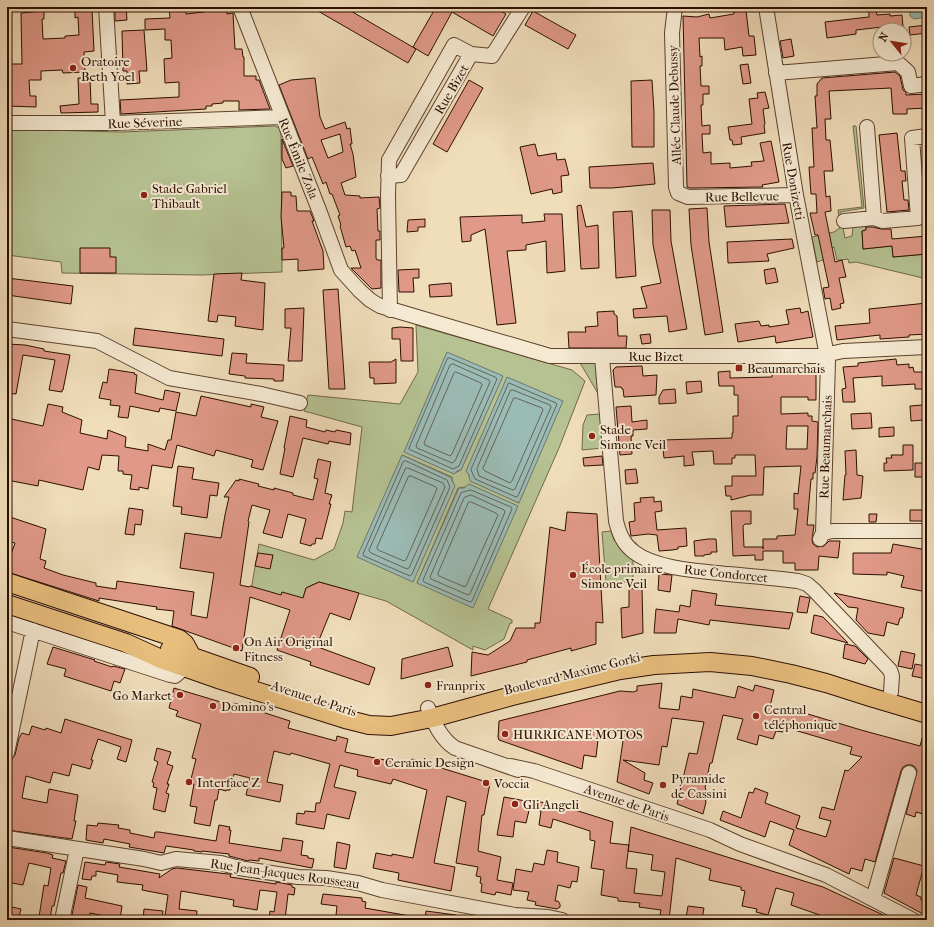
<svg xmlns="http://www.w3.org/2000/svg" width="934" height="927" viewBox="0 0 934 927" font-family="'IM FELL French Canon',serif">
	<rect width="100%" height="100%" fill="#f0ddba"/>
	<filter id="stains"><feTurbulence type="fractalNoise" baseFrequency=".005" numOctaves="4"/><feColorMatrix values="0 0 0 0 .2 0 0 0 0 .09 0 0 0 0 .02 0 0 0 .5 -.17"/></filter>
	<radialGradient id="worn" r=".72"><stop offset=".6" stop-color="#630" stop-opacity="0"/><stop offset="1" stop-color="#630" stop-opacity=".3"/></radialGradient>
	<!-- green -->
	<path fill="#b6c292" stroke="#716849" fill-rule="evenodd" d="M275 126 279 128 281 135 282 272 201 275 62 273 61 262 7 255V129L122 132Z
		M853 126H856L864 208 840 212 845 238 852 236 853 228 856 225H879L880 229H876V225L866 226V230L862 231 863 249 892 246 893 257 927 254V279L856 262 849 263 848 259 841 260H837L834 247 832 248 823 260 817 262 812 237 834 232 840 228 838 210 862 207Z
		M416 325 572 370 585 381 559 448 488 609 512 620V623H510L504 639 485 650 473 646V650L386 601 319 582 306 588 301 605 251 590 259 544 314 560 334 549 343 523 345 511 352 512 362 427 304 411 308 395 400 404 418 372ZM502 376 461 470 453 474ZM402 455 452 477 453 484ZM468 473 519 503 470 479ZM466 487 417 583 458 488Z
		M579 361 599 362 600 397Z
		M600 414 603 448 582 450 583 425 587 415Z
		M611 531 614 540 633 556V582H606L602 532Z"/>
	<!-- water -->
	<path fill="#9bbbb5" stroke="#6f766d" d="M927 9V17L914 19 910 16V12L913 11Z
		M447 352 503 376 461 470 457 471 454 474 404 452Z
		M507 377 563 401 519 503 470 481 469 475 466 471Z
		M402 455 452 478V481L455 486 413 582 357 557Z
		M469 484 518 506 473 608 417 583 459 488H464Z"/>
	<g fill="none" stroke-linecap="round" stroke-linejoin="round">
		<!-- shore -->
		<path stroke="#64645a" stroke-width="1" d="M448 358H450L495 377 497 379 459 466 453 469 411 450 409 449Z
			M453 364 489 380 490 382 455 461 452 463 417 448 416 446 450 365Z
			M456 372 481 383 482 385 452 454 450 456 425 445 424 443 454 373Z
			M509 383 556 403 557 404 518 496 516 497 475 479 471 470Z
			M511 390H513L550 405 551 407 515 489 513 490 479 476 477 469Z
			M514 398H516L542 408 543 410 512 481 510 483 485 471 483 469Z
			M406 461 447 480 450 487 412 574 410 576 364 556 363 554 403 462Z
			M406 468H408L443 483 445 487 409 568 407 569 371 553 369 551Z
			M409 476H411L436 487 437 489 406 560 404 561 378 550 377 548Z
			M471 490 511 507 512 509 472 601 470 602 424 582 423 580 461 493Z
			M471 495 504 510 505 512 470 594 468 595 431 579 430 577 464 498Z
			M469 502H471L496 513 498 515 466 586 465 587 439 576 438 574Z"/>
	</g>
	<!-- building -->
	<path fill="#e09988" stroke="#2c0e00" fill-rule="evenodd" d="M33 7H44V19H42L43 39 65 38V36L79 35 78 17 75 18V7H83V11L92 10 94 51 84 52 85 72 63 73 62 70 41 71V80H29L30 96H36V107L7 106V94H11L9 64H22L21 13 33 12Z
		M115 7H126L127 20 115 21Z
		M169 7H186V14L204 12V11H207V7H227V14L233 13 235 49H242L243 57H244V76H256V80H259L270 109 239 110V101H223V103L212 104V106H206V109L121 114 120 100 179 97V82L165 83 164 59 172 58 171 40H165V29L145 30V19L170 18Z
		M311 7H344L416 49 408 63Z
		M436 7H494L506 14 493 36 452 12 428 56 413 47Z
		M746 10 749 36H754L756 55 743 56 742 47 725 50 724 38H699L700 57 702 56V66H700L701 86H709V94H703V105H701L702 126 710 125V134H702L703 153 711 152V164L730 163V168L752 166 751 162 764 161 760 143 771 141 779 182 762 185 763 187 690 188 687 187 683 16 697 17 709 14 710 18 734 14V12Z
		M876 10 877 15 890 14V16L902 15 903 27 891 29V26L856 30V34L827 38 825 22 869 17V11Z
		M533 11 576 35 568 49 525 25Z
		M927 25V33L910 35 909 27Z
		M144 30 147 71H139L140 83 127 84V71H123L122 31Z
		M791 39 794 56 783 58 780 41Z
		M748 64 751 83 743 84 740 65Z
		M895 72 900 76 903 90 906 92V95L927 94V108L907 109V114H893L891 88 829 91 831 119H825L826 140H830L833 171H824L826 197 830 196 831 211 825 212 835 262 842 260 846 277 839 278 844 303 840 304 841 308 832 310 830 298 825 299 823 288 829 287 818 235H815L810 213H817L816 194H811L809 167H814L812 128H817L815 96H817V84L822 78Z
		M78 78H90L91 104H98V112L61 113 60 106 79 104Z
		M315 78 320 117 325 129 345 122 347 129 350 128 352 144H350L353 154 356 177 341 183 345 195 360 196V198L379 197 380 208 377 209 378 231H380V240H376V258L377 260H381V288L372 289 351 268H361L355 250 352 251 350 246 346 247 340 226 341 225 338 216 340 215 332 194H330L326 182 323 184 312 157 308 159 279 85 291 80ZM340 134 343 152 328 158 321 140Z
		M469 80 483 88 447 152 433 144Z
		M652 80 654 112V147H632L631 81Z
		M765 92 769 108 763 109 765 124 764 125 765 133 741 137 742 144 733 145 732 140H730L728 127 752 124 749 99 758 98 757 93Z
		M897 133 901 171H905L906 181H902L904 200H908L909 210 887 212 879 135Z
		M282 139 293 166 286 168 282 159Z
		M535 144 538 156 556 153 557 160 565 159 569 175 561 176 562 192 553 194 552 189 531 194 520 147Z
		M653 163 655 184 612 188H590L589 167Z
		M282 192H291V196H296L297 211H310L314 221H312L323 251 324 269 298 271V259L282 260V248H284L281 217Z
		M785 204 789 223 726 227 724 206Z
		M581 205 586 227 598 225 599 268 581 269 577 206Z
		M707 208 709 242 723 332 705 335 691 245 689 209Z
		M652 210H670L671 241 687 329 669 332 667 316 634 318 633 309 647 308 641 287 661 283 653 245Z
		M632 211 636 276 616 278 613 212Z
		M544 214H562L565 271 547 273 546 241 526 245V250L507 251 516 323 497 325 485 229 471 235V241L462 242 460 217 522 215V223L545 221Z
		M425 219V227H418V231L407 232 408 220Z
		M866 227H873L881 229H891L892 239 927 236V254L893 257 892 246 863 249 862 231 866 230Z
		M792 239 794 248 767 254 769 261 728 263 727 242Z
		M80 248H110V257H116V273H80Z
		M775 268 778 282 766 284 764 270Z
		M419 269V278H413L414 292H399L398 270Z
		M242 273 241 280 265 283 263 330 235 326 236 317 218 315 217 322 208 321 214 274Z
		M7 278 73 286 71 304 7 295Z
		M451 283 452 296 430 297 429 285Z
		M338 289 345 389H329L323 290Z
		M927 303V334L909 335V337L880 339V335L871 336 837 340 835 326 870 323 869 309Z
		M304 308 302 361H288L291 328H285V309Z
		M800 308 801 313 808 311 813 337 776 343 775 336 738 342 735 324 759 321 761 326 769 325V327L789 324 786 310Z
		M614 311V314L617 316 618 336H627L626 348H569L568 332H586L585 327 598 326 597 312Z
		M400 327 413 328V361H401L400 339H392V328Z
		M135 328 224 339 222 356 133 345Z
		M650 334 651 343 642 344 640 335Z
		M7 344 25 345 44 349V351L70 355 63 390H62V392L49 390 55 360 23 355 16 394 7 393Z
		M232 353 247 354 246 363 284 365 283 381H274V379L245 378V376L229 374Z
		M396 359V383L374 384V378H370L369 362H391Z
		M896 359 897 365 909 364V368L913 367 914 372H926L927 389H915V384L882 386V376L853 378 855 402H843L842 389 846 388 843 367 858 366V363Z
		M642 366 643 376 657 375 656 395 624 397 623 389H622L621 387H615L613 370 616 367Z
		M109 369 135 373 134 374 137 375 135 393 163 400 165 390 180 393 176 411 160 408 159 412 130 406 128 418 118 417 120 406 110 405 111 400 99 398 103 382 107 383Z
		M816 369V400H808V397H781V414L808 413V416H812V421L818 422 817 457 815 473H813V479H811L807 525H814L812 540 813 544 817 547 824 546 829 541H840L838 558 819 556 818 570H795V563H783V551H763V560H755V555L733 556 731 511H751V524H745L743 526 744 547H763V549V539H777V536L795 535 798 509H794V493L798 494 801 466 764 467 763 495H751L731 500V496H726L725 486H732V476H756L755 455H735V458H732V464H714L713 451 692 452 694 465 684 466V456L664 458 662 440 732 438V433H733V416H738V395H734V386H719L718 372 730 371V378L772 377V370ZM787 426H808L807 449H786Z
		M701 381 702 392 687 394 686 382Z
		M675 389 676 403 659 404V397L663 390Z
		M201 396 251 407V404L264 407 261 417 278 421 263 470 251 467 253 460 216 450 214 456 177 445 172 468 152 465 148 489 139 487V490L130 489 132 475 123 474V471H118L119 456 102 455 99 470 88 467 83 490 39 480 38 486 7 480V418L43 426 48 404 63 407 62 412 82 420 80 433 107 439 108 430 126 437 125 447 148 451V444L165 450 168 440H171L176 412 196 416Z
		M923 405 924 420 911 421 910 406Z
		M631 406 632 422 647 420V429L633 430V436H631L632 454 620 455 616 407Z
		M871 413 872 428 852 429 851 414Z
		M290 416 307 420 306 427 325 432 326 430 335 432 336 430 351 433 350 445 329 441 328 444 303 438 293 477 280 474 285 448H284Z
		M894 427V436L879 437V428Z
		M903 445H913V470L884 471V463H887L886 458H892L891 455H903Z
		M856 450 857 475 863 476 861 498 843 500 845 475H846L845 451Z
		M602 456 603 465 584 466 583 458Z
		M318 459 331 462 325 493 332 495 329 504H331L322 539 316 538 315 544H312L311 546 300 543 306 519 288 514 282 538 263 533 270 510 252 505 248 521 249 522 240 585 249 587 250 586 281 595 282 592 303 598 306 588 319 582 359 593 350 620 330 613 319 640 320 641 318 647 375 668 369 685 310 665 311 662 277 650 290 610 250 597 242 651 172 626 174 611 156 609 157 607 99 598V601L7 572V560H9L15 543 7 541V516L46 529 40 559 46 561 44 568 63 575 96 583V586L116 589 117 581 194 592 191 615 207 618 214 573 180 568 185 533 221 538 225 515 229 497H224L236 480 239 481V479L259 484 258 486 274 490V488L293 493V495L313 500 318 479 314 478Z
		M915 463H927V477H915Z
		M178 466 194 468 192 479 219 483 217 496 210 495 207 518 181 514 182 507 173 506Z
		M636 469 638 483 626 484 625 470Z
		M654 497V502L661 501 662 511 655 512 657 530 686 528 687 546 678 547V549L672 550 659 551 657 535 648 534 631 536 629 522 635 521 634 503 641 502 640 498Z
		M129 508 143 510 141 525 135 524 134 535 125 534Z
		M910 510H924V521H910Z
		M567 512 597 514 603 623 596 622V644L571 651V648L527 660V662L471 676 472 652 488 655 510 641 516 628H535V623H540L550 527 565 531Z
		M869 514H877L876 522H869Z
		M708 539H716L717 552H711V554L704 555V556H695L694 541Z
		M893 544 927 550V592L901 587 904 576 887 572V575L853 574V553H891Z
		M258 553 273 555 270 569 255 566Z
		M659 574 672 575 670 592 658 590Z
		M642 588 643 633 622 638 621 608 629 607V589Z
		M692 590 717 594 715 605 793 613 789 629 710 620 709 625 678 619 676 633H654L656 609 679 612 680 605 690 607Z
		M834 593 904 608 902 618H900L898 625 887 622 884 636 868 633 856 620 858 608 848 607Z
		M800 596 810 598 807 613 797 612Z
		M814 615 823 617 848 643 811 633Z
		M845 644 855 646 868 659 865 664 843 658Z
		M53 647 95 660 94 661 112 667 113 666 125 669 120 683 114 681 111 691 64 676 66 669 47 664Z
		M448 647 453 666 401 679 402 659Z
		M901 651 915 654 912 669 898 666Z
		M915 664 925 666 924 668 927 669V679L912 676Z
		M662 683 659 708 679 710 681 696 692 698 693 689 735 698 738 686 753 691 755 685 774 690 770 706 797 714 798 711 861 730 920 746 924 731H927V815L916 812 915 817 906 814 917 771 915 767 912 765H907L903 767 901 771 875 862 865 859 862 871 851 868 849 874 789 845 794 830 770 821 765 837 720 820 723 811 741 818 749 792 753 793 755 788 768 793 765 803 800 816 796 828 826 837 831 821 819 818 822 807 834 810 845 770 848 771 862 757 850 754 852 747 784 727 783 732 776 731 773 739 759 735 757 745 737 739 743 719 723 715 712 763H710L705 788 706 789 704 795 706 802 703 814 677 804 689 753 697 754 704 722 672 718 667 747 662 746 659 765 623 760 645 773 644 780 653 783 649 794 617 782 624 734 599 731 596 757 584 755 582 769 499 740 498 737 499 721 620 691 634 692 635 691H637V686Z
		M174 688 234 706V703L290 721 288 728 336 741 337 736 348 739 345 752 410 765 412 759 490 783 484 815H482L478 851 501 857 497 880 513 883 511 895 496 892 495 895 481 892 482 884 480 883 481 877 476 876 478 867 456 863 466 802 447 796 434 863 455 867 451 891 398 880 399 873 373 868 376 853 392 856V854L413 858 427 790 393 779 391 784 357 776 358 770 340 765 334 787 356 792 349 819 327 814 324 829 296 824 297 813 304 814 305 811 315 812 316 803H320L330 764 291 753 290 755 274 751 267 782 283 785 280 802 246 795 250 778 234 774 230 790H227L226 791 219 789 217 800H215L210 826 194 823 197 807 190 806 194 784 190 783 196 759 192 758 201 724 176 716 178 711 169 708Z
		M65 719 132 740 126 762 117 759 121 747 98 739 91 760H93L90 769 72 764 69 776 53 772 50 783 26 776 22 798 47 803 49 789 78 795 74 821H76L72 839 7 830V774L10 761 15 755 19 738 22 733 29 735 32 726 45 730 46 728 61 733Z
		M157 748 171 752 167 764 173 766 167 784H169L166 793 169 794 165 812 153 809 157 788 153 787 154 783 152 782 158 762 154 760Z
		M504 797 531 802 526 823 515 821 513 837 497 835Z
		M533 800 556 806V804L613 822 610 843 629 845 626 868 637 869 634 893 662 896 665 872 651 870 653 855 628 851 631 827 823 887 894 920H870L859 915 857 920H834L791 905 794 893 776 888 768 915 756 912 757 909 742 906 745 891 741 890V887L709 880 711 869 676 858 669 920H659L661 910 639 907 640 903 618 901V898L601 895 604 870 591 868 595 841 590 840V831L553 819 551 828 539 825 541 811 531 809Z
		M98 823 119 825 118 828 130 830V833L154 838 155 832H159L216 841 219 825 230 827 229 830H231L229 843 281 851 283 838 303 841 301 855 308 856V858L314 859 312 868 259 858V861L249 860 248 861 233 857 229 856V854L202 851V852L194 851V850L166 846 164 853 129 847 130 844 104 839 103 843 86 840 87 825 97 826Z
		M337 842 350 845 346 869 334 867Z
		M8 847 47 853 53 855 52 858 66 861 63 873H61L54 906H52L50 920 39 917 44 885 48 886 51 868 29 863 23 885 7 882V853Z
		M547 850 558 852 557 862 579 867 577 882 572 881 570 888 558 885 555 901H558L560 904V907L557 909 535 905 536 902 527 900 529 892 513 890 516 869 532 872 534 863 544 865Z
		M894 858 924 866 916 895 921 897V900L925 902 923 914 884 893Z
		M85 862 105 865 106 862 120 864 119 867 160 874 159 878 172 869 177 868 228 874H231L230 877 276 884V882L292 885V887L295 888 294 895 288 894 285 920H269L270 911 274 912 277 892 260 890 257 910 233 906 234 900 181 891 179 909 197 911 196 920H186L165 916 168 895 142 890 143 885 117 882 118 875 96 871V876H92L91 880 82 879Z
		M78 885 87 887 85 898 122 906 120 919 90 913V916L84 915 83 920H71Z
		M323 894 362 898V901L366 902 365 908 410 916 409 920H371L352 917V920H341V918L336 915 337 906 321 904Z
		M7 906 21 909 19 917 7 916Z
		M688 906 704 908 702 920 686 918Z
		M144 909 163 911 162 920H143Z
		M426 911 456 915 455 920 425 919Z"/>
	<g fill="none" stroke-linecap="round" stroke-linejoin="round">
		<defs>
			<path id="minor" d="M106 7 113 123
				M240 7 319 210 341 270 359 290 370 300 380 306 550 356H820L843 351 927 347
				M675 7 672 33 676 187 678 193 688 197 796 195
				M766 7 796 195 828 361 823 533 820 539
				M776 73 898 63 908 72 911 86 927 84
				M7 123H113L282 117
				M867 127 874 218 883 221 918 218 912 138 927 136
				M388 176 401 175 471 54
				M844 221 874 218
				M390 310 388 196 389 160 454 45 471 54 492 56 523 7
				M7 329 97 341 169 378 261 394 300 403
				M602 357 616 521C619 533 623 544 634 552 656 569 700 571 728 574 751 576 774 578 798 581L807 584 814 590 890 670 892 676 891 692
				M823 533 833 531H927
				M7 622 170 675 175 676 185 667
				M428 708C434 723 441 739 455 748L518 770
				M7 753 33 630
				M511 766 534 771 710 830 740 844 826 875 913 920
				M7 838 144 859 161 863 176 859 221 863 239 868 298 877 326 878 358 883 382 890 515 915 548 917 562 920
				M873 899 909 773
				M62 920 77 849"/>
			<path id="major" d="M7 582 179 639 185 644 191 655
				M7 604 126 643 161 659 221 680 345 719 369 725 391 726 432 718 512 696 620 670 654 665 710 662 752 666 791 674 826 683 870 697 927 714
				M170 649 250 677"/>
		</defs>
		<!-- minor casing -->
		<use href="#minor" stroke="#5d422e" stroke-width="16"/>
		<!-- major casing -->
		<use href="#major" stroke="#2c0e00" stroke-width="20"/>
		<!-- minor -->
		<use href="#minor" stroke="#f5e9d2" stroke-width="14"/>
		<!-- major -->
		<use href="#major" stroke="#e8be7d" stroke-width="18"/>
	</g>
	<!-- markers -->
	<g fill="#8f2418" stroke="#f5e9d2" stroke-width="1.5">
		<circle cx="73" cy="68" r="4"/>
		<circle cx="144" cy="195" r="4"/>
		<rect x="735" y="364" width="8" height="8" rx="2"/>
		<circle cx="592" cy="436" r="4"/>
		<circle cx="573" cy="575" r="4"/>
		<circle cx="236" cy="648" r="4"/>
		<circle cx="428" cy="685" r="4"/>
		<circle cx="180" cy="695" r="4"/>
		<circle cx="213" cy="706" r="4"/>
		<circle cx="756" cy="716" r="4"/>
		<circle cx="505" cy="734" r="4"/>
		<circle cx="377" cy="762" r="4"/>
		<circle cx="189" cy="782" r="4"/>
		<circle cx="486" cy="783" r="4"/>
		<circle cx="663" cy="785" r="4"/>
		<circle cx="515" cy="804" r="4"/>
	</g>
	<g text-anchor="middle" stroke-width="4" stroke-linejoin="round" paint-order="stroke">
		<!-- poi labels -->
		<g font-size="13" fill="#2c0e00" stroke="#f5e9d2" text-anchor="start">
			<text x="81" y="66">Oratoire<tspan x="81" dy="15">Beth Yoel</tspan></text>
			<text x="152" y="193">Stade Gabriel<tspan x="152" dy="15">Thibault</tspan></text>
			<text x="747" y="373">Beaumarchais</text>
			<text x="600" y="434">Stade<tspan x="600" dy="15">Simone Veil</tspan></text>
			<text x="581" y="573">École primaire<tspan x="581" dy="15">Simone Veil</tspan></text>
			<text x="244" y="646">On Air Original<tspan x="244" dy="15">Fitness</tspan></text>
			<text x="436" y="690">Franprix</text>
			<text x="172" y="700" text-anchor="end">Go Market</text>
			<text x="221" y="711">Domino's</text>
			<text x="764" y="714">Central<tspan x="764" dy="15">téléphonique</tspan></text>
			<text x="513" y="739">HURRICANE MOTOS</text>
			<text x="385" y="767">Ceramic Design</text>
			<text x="671" y="783">Pyramide<tspan x="671" dy="15">de Cassini</tspan></text>
			<text x="197" y="787">Interface Z</text>
			<text x="494" y="788">Voccia</text>
			<text x="523" y="809">Gli Angeli</text>
		</g>
		<!-- street labels -->
		<g font-size="13" fill="#2c0e00" stroke="#f5e9d2">
			<text transform="translate(451 89) rotate(-60)" y="5">Rue Bizet</text>
			<text transform="translate(674 105) rotate(-92)" y="5">Allée Claude Debussy</text>
			<text transform="translate(145 122) rotate(-2)" y="5">Rue Séverine</text>
			<text transform="translate(299 158) rotate(68)" y="5">Rue Émile Zola</text>
			<text transform="translate(794 181) rotate(80)" y="5">Rue Donizetti</text>
			<text transform="translate(742 196) rotate(-1)" y="5">Rue Bellevue</text>
			<text x="656" y="361">Rue Bizet</text>
			<text transform="translate(825 447) rotate(-88)" y="5">Rue Beaumarchais</text>
			<text transform="translate(726 573) rotate(6)" y="5">Rue Condorcet</text>
			<text transform="translate(572 673) rotate(-14)" y="5">Boulevard Maxime Gorki</text>
			<text transform="translate(314 698) rotate(18)" y="5">Avenue de Paris</text>
			<text transform="translate(627 802) rotate(19)" y="5">Avenue de Paris</text>
			<text transform="translate(285 873) rotate(8)" y="5">Rue Jean-Jacques Rousseau</text>
		</g>
	</g>
	<!-- margin -->
	<rect width="934" height="927" fill="none" stroke="#f0ddba" stroke-width="24"/>
	<rect x="8" y="8" width="918" height="911" fill="none" stroke="#2c0e00" stroke-width="2"/>
	<rect x="12" y="12" width="910" height="903" fill="none" stroke="#2c0e00"/>
	<!-- north arrow -->
	<g transform="translate(892 42) rotate(300)"><circle r="19" fill="#f5e9d2" stroke="#a5917e"/>
	<path d="M0-3L7 15L0 10L-7 15Z" fill="#8f2418"/>
	<text y="-6" font-size="11" font-weight="bold" text-anchor="middle" fill="#2c0e00">N</text>
	</g>
	<rect width="100%" height="100%" filter="url(#stains)"/>
	<rect width="100%" height="100%" fill="url(#worn)"/>
</svg>
